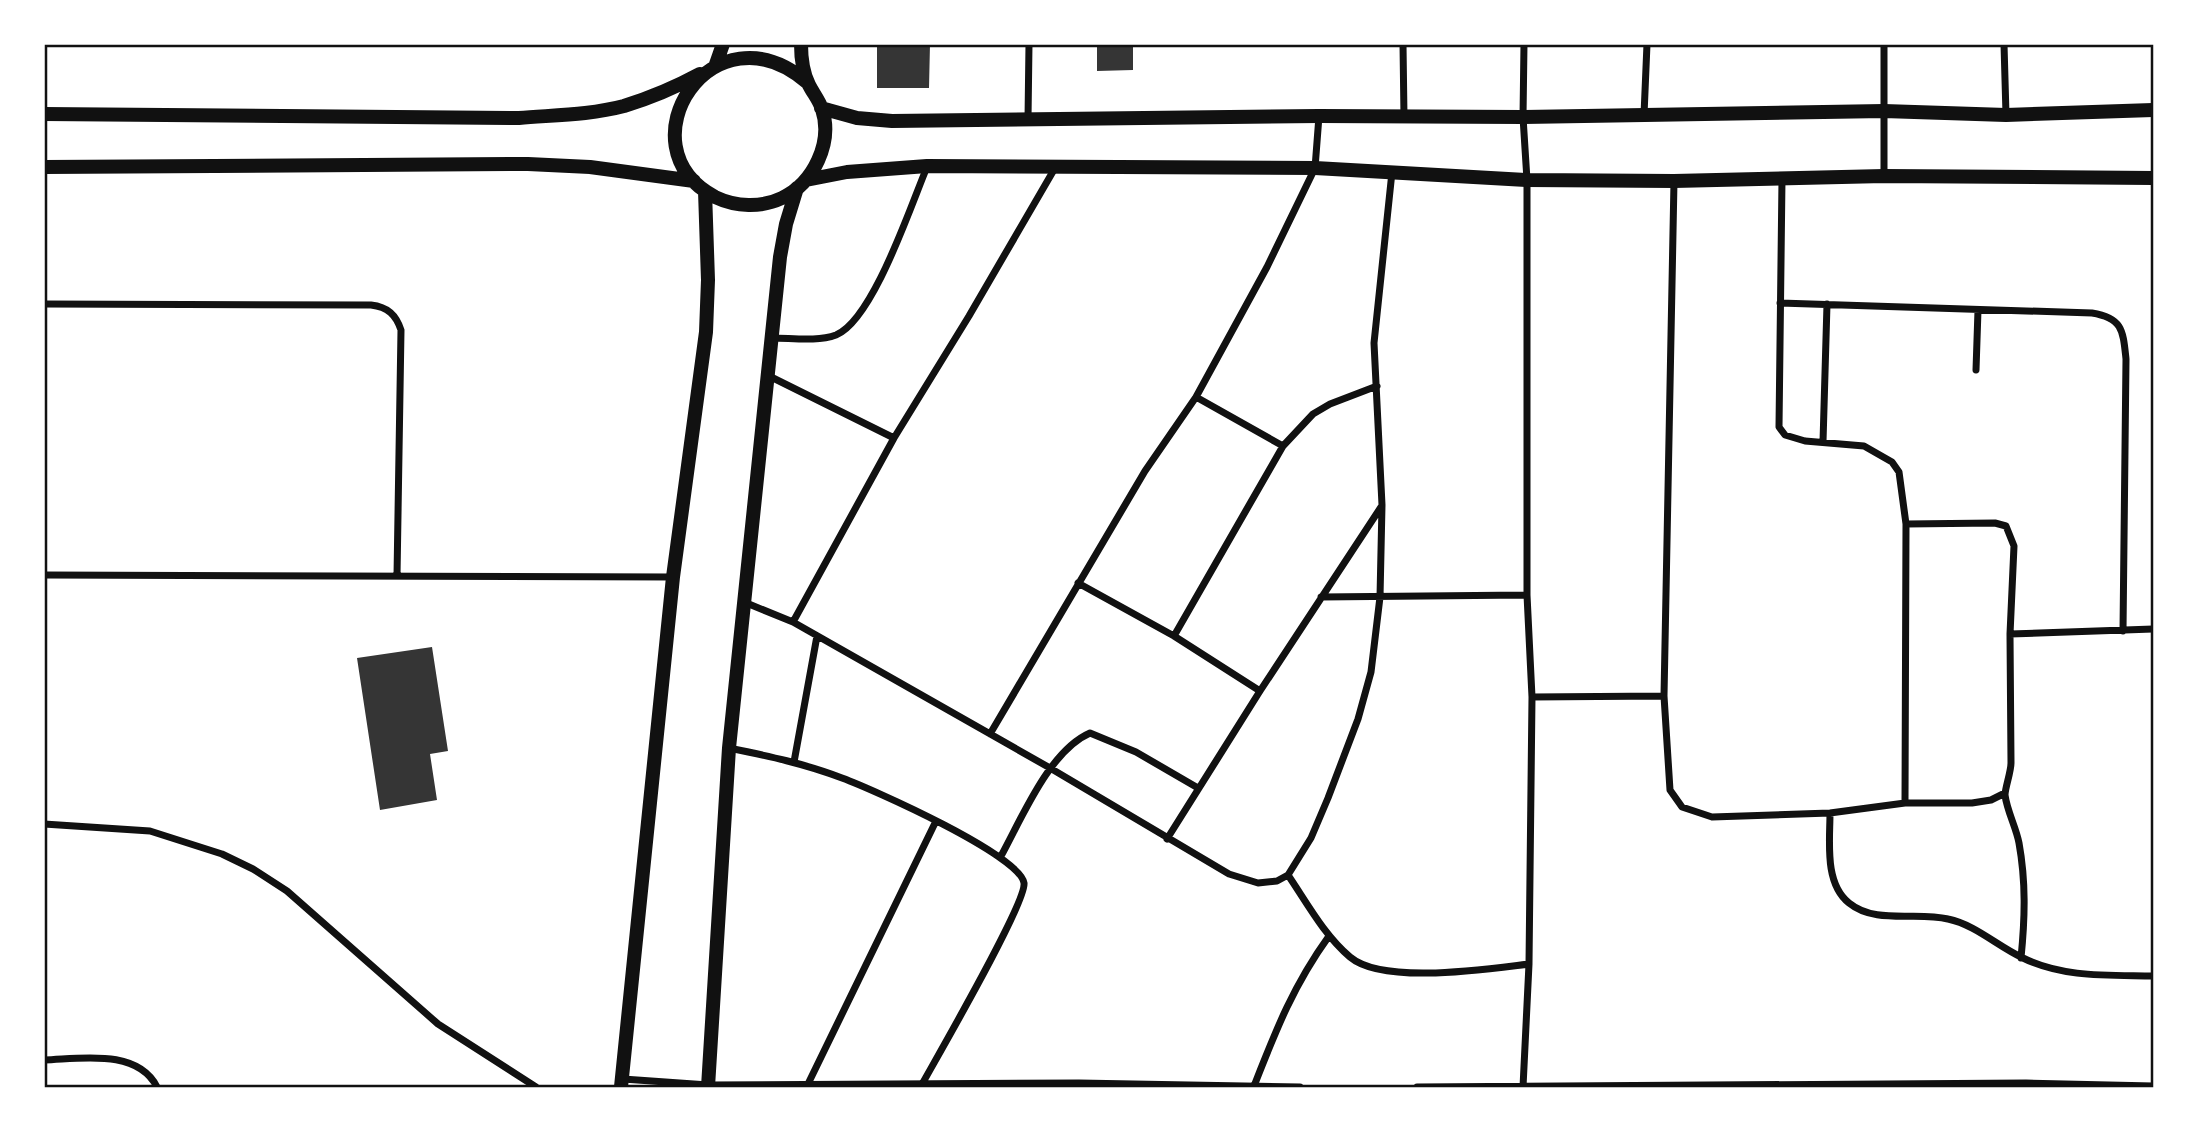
<svg xmlns="http://www.w3.org/2000/svg" width="2197" height="1131" viewBox="0 0 2197 1131" font-family="Jost,sans-serif">
	<rect width="100%" height="100%" fill="#fff"/>
	<!-- building -->
	<path fill="#353535" d="M877 44H930L929 88H877Z
		M1097 44H1133V70L1097 71Z
		M432 647 448 751 430 754 437 800 380 810 357 658Z"/>
	<g fill="none" stroke-linecap="round" stroke-linejoin="round">
		<!-- minor -->
		<path stroke="#111" stroke-width="7" d="M1403 44 1404 117
			M2004 44 2006 115
			M1644 115 1647 44
			M1028 119 1029 44
			M1884 176V44
			M1782 179 1779 427 1785 435 1805 441 1864 446 1892 462 1899 472 1906 524 1905 803
			M1674 181 1664 696 1670 790 1682 807 1712 817 1830 813 1905 803H1972L1991 800 2005 793
			M1780 303 2092 313C2123 318 2123 331 2126 359L2123 631
			M44 304 371 305C388 307 396 315 401 330L397 576
			M772 338C792 338 817 342 836 335 873 320 911 205 927 167
			M1976 370 1978 310
			M767 375 894 438
			M1196 397 1283 446
			M1823 442 1827 304
			M1906 524 1995 523 2006 526 2014 546 2010 634 2011 763C2011 772 2005 788 2005 795 2007 811 2016 827 2019 843 2026 882 2025 918 2021 958
			M44 575 673 577
			M1078 583 1174 636 1260 691
			M1321 597 1527 595
			M744 602 793 622 1050 768 1229 874 1258 883 1277 881 1288 875 1311 838 1328 798 1358 719 1371 672 1380 597 1382 505 1374 343 1392 172
			M793 622 894 438 969 316 1055 168
			M2010 634 2153 629
			M1174 636 1283 446 1313 414 1330 404 1377 386
			M1532 697 1664 696
			M990 734 1145 471 1196 397 1267 267 1315 168 1319 116
			M729 748C768 756 806 764 842 778 872 789 1020 855 1024 883 1027 902 937 1057 921 1086
			M794 762 817 636
			M1830 813C1830 841 1824 883 1849 903 1876 925 1916 911 1948 919 1976 925 1997 946 2023 958 2063 978 2110 975 2153 976
			M44 824 150 831 222 854 253 869 287 891 438 1024 536 1087
			M1167 839 1260 691 1381 507
			M1001 856C1022 818 1049 751 1090 733L1136 752 1198 788
			M1288 875C1307 903 1324 935 1350 957 1383 985 1487 969 1529 964
			M44 1060C80 1059 137 1048 157 1087
			M623 1079 708 1085 1079 1083 1300 1087
			M807 1086 936 821
			M1254 1086C1276 1030 1293 986 1329 936
			M1417 1087 2026 1083 2153 1086
			M1523 1087 1529 964 1532 697 1527 595V180L1523 117 1524 44"/>
		<!-- secondary -->
		<path stroke="#111" stroke-width="14" d="M801 44C801 57 803 73 809 85 813 93 819 100 822 109 833 142 814 183 782 198 761 208 736 207 715 197 619 146 713 0 808 83
			M716 64 723 44
			M821 108 857 118 892 121 1319 116 1523 117 1884 111 2006 115 2153 110
			M44 114 519 118C554 115 590 115 624 106 650 98 676 87 700 74
			M44 167 528 164 590 167 694 181
			M806 180 847 172 927 166 1315 168 1527 180 1674 181 1884 176 2153 178
			M621 1087 673 577 706 332 708 280 705 191
			M708 1087 729 748 780 257 786 224 797 188"/>
	</g>
	<!-- border -->
	<rect width="2197" height="1131" fill="none" stroke="#ffffff" stroke-width="91"/>
	<rect x="46" y="46" width="2106" height="1040" fill="none" stroke="#111" stroke-width="2.5"/>
</svg>
